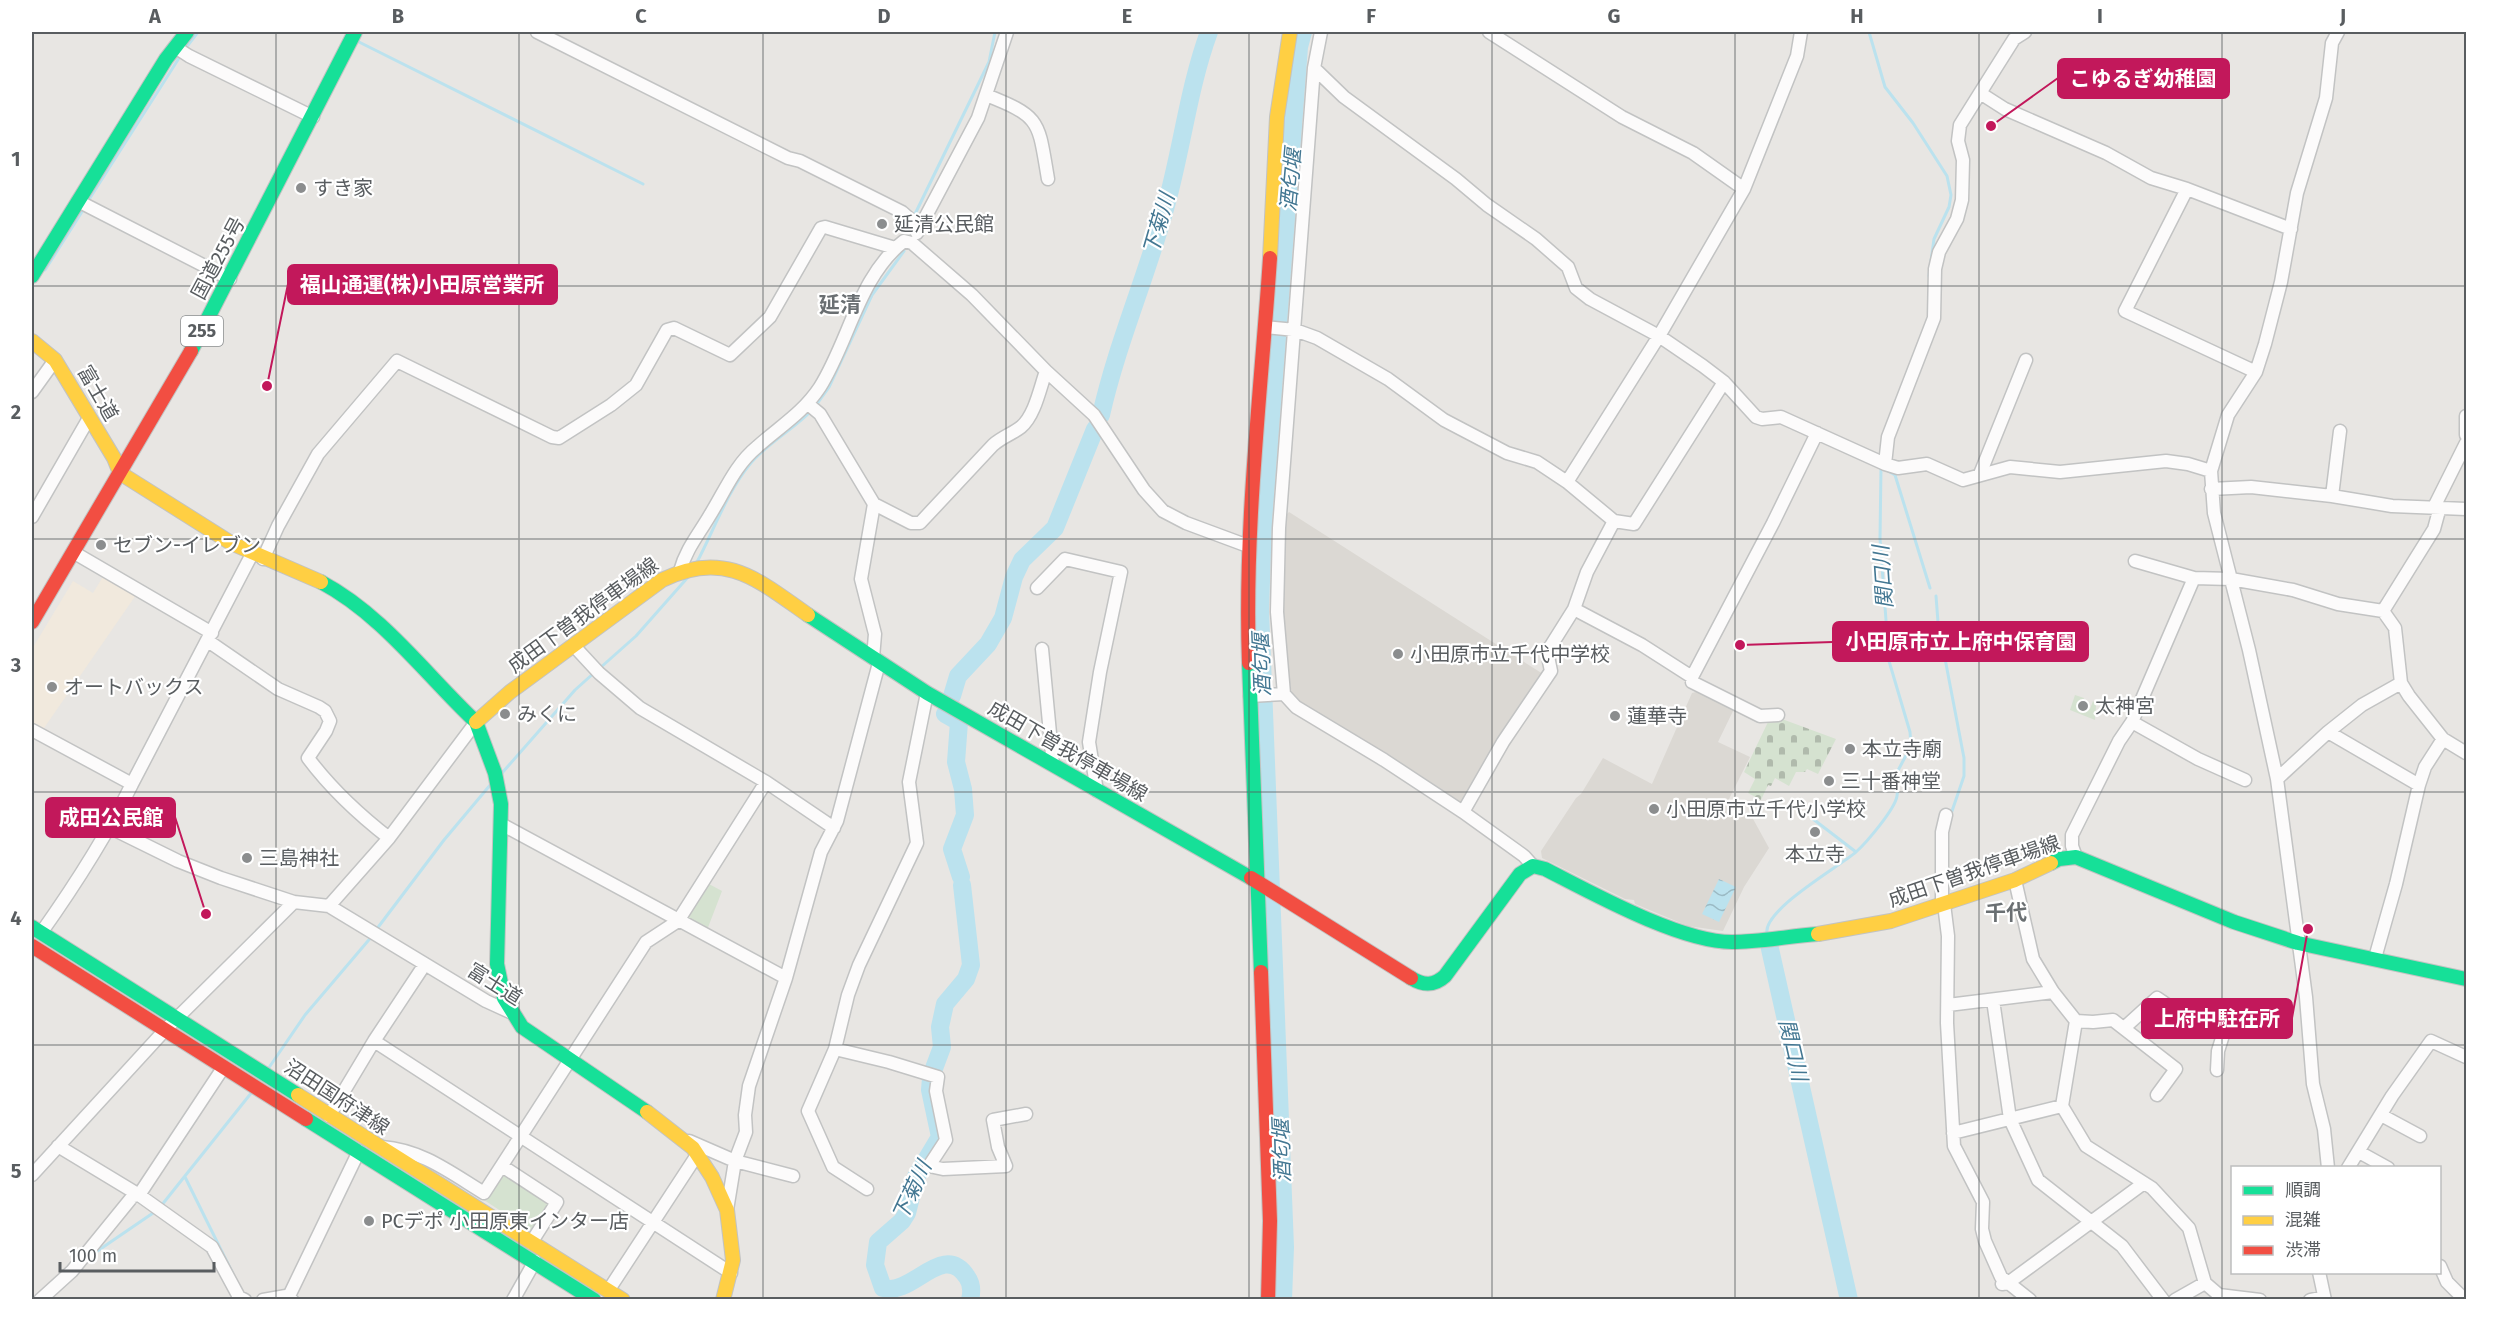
<svg xmlns="http://www.w3.org/2000/svg" width="2498" height="1331" viewBox="0 0 2498 1331" font-family="'Fira Sans','Noto Sans JP',sans-serif">
	<defs>
		<pattern id="cemetery-stones" width="16" height="16" patternUnits="userSpaceOnUse" patternTransform="scale(1.5)"><rect width="16" height="16" fill="#d5e2d0"/><path d="M2 7V4a2 2 0 0 1 4 0v3zM10 15v-3a2 2 0 0 1 4 0v3z" fill="#b0baac"/></pattern>
		<pattern id="water-waves" width="16" height="10" patternUnits="userSpaceOnUse" patternTransform="scale(1.5)"><rect width="16" height="10" fill="#bbe2ee"/><path d="M0 5q4-4 8 0t8 0" fill="none" stroke="#9bbac4"/></pattern>
	</defs>
	<rect width="100%" height="100%" fill="#e8e6e3"/>
	<!-- commercial -->
	<path fill="#f1e9dd" d="M104 575 136 595 42 731 32 725V649L73 581 93 593Z"/>
	<!-- education -->
	<path fill="#dbd8d3" d="M1289 512 1543 674 1461 806 1296 703 1292 694 1281 634 1285 516Z
		M1700 691 1734 709 1718 742 1750 757 1728 801 1752 817 1769 848 1744 887 1723 931 1688 926 1635 904 1634 900 1625 899 1542 858 1541 851 1576 798 1581 794 1603 758 1652 784 1692 693Z"/>
	<!-- green -->
	<path fill="#d5e2d0" d="M2075 695 2084 698 2082 706 2090 709 2093 701 2096 706 2095 720 2070 710Z
		M707 883 722 891 707 930 685 919Z
		M503 1171 552 1202 533 1232 484 1200Z"/>
	<!-- cemetery -->
	<path fill="url(#cemetery-stones)" d="M1782 719 1836 739 1818 774 1807 769 1805 772H1796L1789 786 1775 778 1771 786 1768 785 1761 800 1748 793 1755 779 1744 772 1768 722Z"/>
	<!-- water -->
	<path fill="url(#water-waves)" d="M1719 879 1736 887 1719 922 1702 914Z"/>
	<g fill="none" stroke-linecap="round" stroke-linejoin="round">
		<!-- stream -->
		<path stroke="#bbe2ee" stroke-width="3" d="M1869 32 1885 87 1913 123 1947 176 1951 195 1949 207 1934 239 1929 276
			M359 42 643 184
			M185 49 198 32
			M88 201 181 55
			M915 214 989 62 995 32
			M45 270 85 207
			M816 405 829 387 872 295 904 251
			M1888 471 1895 475 1930 588
			M697 562C714 530 727 492 750 464 766 444 793 430 812 410
			M1936 596 1938 622 1964 758V776L1951 814
			M600 668 636 636 689 576
			M502 773 575 690 595 672
			M1813 819 1856 852
			M376 930 444 840 491 784
			M1767 934C1762 910 1839 867 1856 852 1867 842 1895 809 1897 796 1898 790 1896 783 1894 778L1911 746 1910 732 1889 661 1880 539 1881 467
			M268 1069 305 1015 373 935
			M185 1177 232 1272
			M161 1206 252 1092
			M93 1254 156 1211"/>
		<!-- river -->
		<path stroke="#bbe2ee" stroke-width="18" d="M1101 415C1117 344 1146 278 1165 209 1182 150 1188 89 1209 32
			M952 696 958 676 988 644 1003 618 1014 577 1022 560 1055 528 1095 429
			M945 714 959 722 956 762 963 789 965 815 952 849 961 877
			M1770 949 1849 1300
			M933 1071 942 1047 940 1027 945 1004 966 979 971 965 962 885
			M931 1078 930 1090 940 1137 916 1177 907 1213 902 1221 878 1242 875 1265 883 1288C912 1297 943 1240 967 1277 972 1284 972 1292 970 1300
			M1283 1300 1285 1247 1260 610 1263 523 1299 47 1303 32"/>
		<defs>
			<path id="street" d="M537 32 788 158 800 161 902 212 919 227
				M1489 32 1622 117 1693 153 1744 189
				M175 47 189 56 313 117
				M1314 68 1344 97 1456 179 1487 205 1536 239 1568 267 1576 288 1590 299 1659 336 1703 366 1724 382 1756 417 1762 419 1781 417 1885 464 1898 468 1927 464 1963 480 2010 467 2060 472 2166 461 2188 464 2211 471
				M1980 93 2014 39 2025 32
				M986 95C1042 117 1038 121 1048 179
				M2187 189 2125 311 2256 372
				M78 201 230 279
				M917 233 978 118 1007 32
				M1265 327 1295 330 1317 338 1388 379 1444 420 1507 453 1537 462 1567 482 1614 521 1634 524 1724 382
				M32 392 55 360
				M808 404 820 414 874 504 861 579 875 634 873 658
				M2466 416V435
				M1885 464 1888 437 1934 318 1935 269 1939 252 1957 219 1962 200 1963 160 1958 141 1960 125 1980 93 2005 109 2106 153 2151 178 2187 189 2291 229
				M1980 474 2026 360
				M1567 482 1659 336 1744 189 1797 56 1801 32
				M2211 489 2251 487 2332 496 2392 506 2466 509
				M2332 496 2340 431
				M874 504 911 523H920L993 445C1002 437 1012 434 1021 427 1035 415 1040 388 1046 371
				M2434 507 2466 443
				M2440 507 2434 529 2383 611 2395 628 2401 683 2409 696 2443 739 2466 753
				M32 517 89 418
				M73 552 212 633
				M263 559 278 526 318 454 397 361 552 437 559 438 611 405 636 385 667 330 674 328 730 355 770 317 821 228 825 227 895 248
				M2135 561 2194 578 2231 579 2293 590 2338 604 2383 611
				M680 571C686 549 699 534 710 515 725 491 735 465 757 447 779 427 803 413 820 387 849 341 859 276 904 241L912 243 972 295 1046 371 1094 415 1144 490 1163 511 1186 523 1248 546
				M1037 588 1065 559 1121 572 1100 672 1089 742 1097 791
				M1574 609 1642 645 1692 677V682L1760 716 1778 715
				M208 641 278 689 319 707 325 711 330 721 326 731 308 758C332 790 358 814 389 838
				M574 646 599 673 640 708 766 782 834 828
				M1042 649 1053 765
				M1692 677 1773 523 1817 433
				M1284 694 1277 612 1279 528 1314 68 1321 32
				M1250 696 1284 694 1296 707 1384 760 1463 812 1524 856 1533 866
				M476 722 389 838 329 906 486 1001 510 1012
				M2132 722 2198 759 2245 780
				M32 730 132 784 252 554
				M2328 732 2419 785
				M2277 779 2328 732 2362 705 2401 683
				M1463 812 1503 742 1551 671 1547 652 1574 609 1587 572 1614 521
				M501 824 786 978
				M111 828 178 861 221 878 294 902
				M2076 857 2072 846V835L2119 741 2132 722 2194 578
				M2015 880 2033 959 2053 992 2076 1021 2062 1106 2086 1146 2152 1188 2189 1228 2205 1283 2219 1295 2260 1300
				M1942 904V832L1946 815
				M1944 904 1948 936 1947 1023 1954 1146 1983 1202 1982 1229 1985 1241 2001 1277 2030 1300
				M41 933C75 885 106 837 132 784
				M2375 958 2396 884 2419 785 2425 767 2443 739
				M1993 1000 2010 1119 2038 1180 2122 1246 2163 1300
				M1948 1005 2053 992
				M2076 1021 2093 1022 2113 1020 2176 1069 2157 1095
				M2124 1028 2157 998 2185 1017 2223 1035 2218 1051 2217 1070
				M374 1041 731 1273
				M835 1049 889 1062 938 1077 936 1091 946 1140 929 1166 943 1169 1006 1166 998 1147 993 1120 1026 1114
				M2381 1115 2420 1136
				M329 1116 374 1041 425 964
				M1953 1133 2062 1106
				M689 1141 735 1161 793 1176
				M58 1146 139 1195 212 1247 239 1297 245 1300
				M382 1147C422 1150 451 1173 484 1193L646 942 678 921 766 782
				M2359 1152 2388 1168
				M502 1166 557 1202 531 1243
				M2328 1168 2324 1129 2313 1084 2306 997 2277 779 2249 650 2214 513 2211 471 2228 415 2256 372 2265 344 2281 282 2297 193 2326 98 2332 43 2338 32
				M2348 1168 2392 1096 2431 1041 2466 1057
				M32 1175 165 1030 294 902 329 906
				M867 1189 833 1167 808 1111 835 1049 848 995 859 965 917 843 909 782 927 693
				M727 1210 735 1161 746 1132 745 1115 749 1086 786 978 821 852 837 821 879 663
				M2440 1266 2447 1282 2465 1300
				M2319 1272 2325 1300
				M2002 1284 2008 1283 2144 1183
				M608 1291 697 1155
				M286 1296 290 1294 359 1151
				M40 1300 72 1271 133 1196 139 1195 223 1068
				M263 1300 286 1296 292 1300
				M513 1300 535 1261
				M2175 1300 2205 1283
				M2310 1300 2324 1297"/>
			<path id="fast" d="M32 276 166 59 187 32
				M191 351 355 32
				M321 582C383 615 426 675 476 722
				M808 615 927 693 1251 878
				M1249 663 1261 972
				M476 722 495 773 501 804 497 964 504 998 522 1027 647 1112
				M2051 863 2059 859 2076 857 2234 922 2298 943 2466 979
				M32 927 298 1095
				M1411 978C1424 986 1434 986 1445 976L1520 874 1533 866 1545 869C1592 893 1680 942 1732 942 1760 942 1790 936 1818 934
				M306 1119 594 1300"/>
			<path id="slow" d="M1270 258 1277 117 1290 32
				M32 341 55 360 114 458 120 473 231 543 321 582
				M476 722 510 692 662 580C725 549 758 580 808 615
				M1818 934 1891 921 2015 880 2051 863
				M298 1095 623 1300
				M647 1112 693 1148 712 1177 727 1210 733 1260 723 1300"/>
			<path id="jam" d="M32 622 191 351
				M1249 663C1244 528 1261 393 1270 258
				M1251 878 1411 978
				M32 946 306 1119
				M1261 972 1270 1221 1268 1300"/>
		</defs>
		<!-- street casing -->
		<use href="#street" stroke="#c2c3c3" stroke-width="15"/>
		<!-- fast casing -->
		<use href="#fast" stroke="#c2c3c2" stroke-width="16"/>
		<!-- slow casing -->
		<use href="#slow" stroke="#c2c3c2" stroke-width="16"/>
		<!-- jam casing -->
		<use href="#jam" stroke="#c2c3c2" stroke-width="16"/>
		<!-- street -->
		<use href="#street" stroke="#fcfbfb" stroke-width="12"/>
		<!-- fast -->
		<use href="#fast" stroke="#16e098" stroke-width="14"/>
		<!-- slow -->
		<use href="#slow" stroke="#ffcf43" stroke-width="14"/>
		<!-- jam -->
		<use href="#jam" stroke="#f24e42" stroke-width="14"/>
	</g>
	<!-- grid -->
	<path fill="none" stroke="#595d60" stroke-width="1.5" stroke-opacity="0.55" d="M276 32V1300M519 32V1300M763 32V1300M1006 32V1300M1249 32V1300M1492 32V1300M1735 32V1300M1979 32V1300M2222 32V1300M32 286H2466M32 539H2466M32 792H2466M32 1045H2466"/>
	<!-- markers -->
	<g fill="#8b8d8e" stroke="#fff" stroke-width="2">
		<circle cx="301" cy="188" r="6"/>
		<circle cx="882" cy="224" r="6"/>
		<circle cx="101" cy="545" r="6"/>
		<circle cx="1398" cy="654" r="6"/>
		<circle cx="52" cy="687" r="6"/>
		<circle cx="2083" cy="706" r="6"/>
		<circle cx="505" cy="714" r="6"/>
		<circle cx="1615" cy="716" r="6"/>
		<circle cx="1850" cy="749" r="6"/>
		<circle cx="1829" cy="781" r="6"/>
		<circle cx="1654" cy="809" r="6"/>
		<circle cx="1815" cy="832" r="6"/>
		<circle cx="247" cy="858" r="6"/>
		<circle cx="369" cy="1221" r="6"/>
	</g>
	<g text-anchor="middle" stroke-width="4.5" stroke-linejoin="round" paint-order="stroke">
		<!-- shield labels -->
		<rect fill="#fff" stroke="#8b8e90" stroke-width="1.5" x="181" y="316" width="42" height="30" rx="4.5"/>
		<g font-size="18" font-weight="bold" fill="#595d60">
			<text x="202" y="337">255</text>
		</g>
		<!-- poi labels -->
		<g font-size="20" fill="#595d60" stroke="#fff" text-anchor="start">
			<text x="313" y="195">すき家</text>
			<text x="894" y="231">延清公民館</text>
			<text x="113" y="552">セブン-イレブン</text>
			<text x="1410" y="661">小田原市立千代中学校</text>
			<text x="64" y="694">オートバックス</text>
			<text x="2095" y="713">太神宮</text>
			<text x="517" y="721">みくに</text>
			<text x="1627" y="723">蓮華寺</text>
			<text x="1862" y="756">本立寺廟</text>
			<text x="1841" y="788">三十番神堂</text>
			<text x="1666" y="816">小田原市立千代小学校</text>
			<text x="1815" y="861" text-anchor="middle">本立寺</text>
			<text x="259" y="865">三島神社</text>
			<text x="381" y="1228">PCデポ 小田原東インター店</text>
		</g>
		<!-- street labels -->
		<g font-size="20" fill="#595d60" stroke="#fff">
			<text transform="translate(218 258) rotate(-62)" y="7">国道255号</text>
			<text transform="translate(98 393) rotate(60)" y="7">富士道</text>
			<text transform="translate(583 615) rotate(-36)" y="7">成田下曽我停車場線</text>
			<text transform="translate(1068 751) rotate(30)" y="7">成田下曽我停車場線</text>
			<text transform="translate(1974 871) rotate(-19)" y="7">成田下曽我停車場線</text>
			<text transform="translate(495 984) rotate(32)" y="7">富士道</text>
			<text transform="translate(337 1097) rotate(33)" y="7">沼田国府津線</text>
		</g>
		<!-- water labels -->
		<g font-size="21" font-style="italic" fill="#437792" stroke="#fff">
			<text transform="translate(1291 180) rotate(-85)" y="7">酒匂堰</text>
			<text transform="translate(1159 224) rotate(-74)" y="7">下菊川</text>
			<text transform="translate(1883 577) rotate(-94)" y="7">関口川</text>
			<text transform="translate(1262 665) rotate(-92)" y="7">酒匂堰</text>
			<text transform="translate(1793 1050) rotate(77)" y="7">関口川</text>
			<text transform="translate(1282 1151) rotate(-92)" y="7">酒匂堰</text>
			<text transform="translate(912 1191) rotate(-65)" y="7">下菊川</text>
		</g>
		<!-- neighbourhood labels -->
		<g font-size="21" font-weight="bold" fill="#6a6f72" stroke="#fff">
			<text x="840" y="312">延清</text>
			<text x="2006" y="920">千代</text>
		</g>
	</g>
	<!-- callouts -->
	<path fill="none" stroke="#c2185b" stroke-width="2" d="M1991 126L2058 78M267 386L288 284M1740 645L1833 642M206 914L175 817M2308 929L2292 1018"/>
	<g fill="#c2185b" stroke="#fff" stroke-width="2">
		<circle cx="1991" cy="126" r="6"/>
		<circle cx="267" cy="386" r="6"/>
		<circle cx="1740" cy="645" r="6"/>
		<circle cx="206" cy="914" r="6"/>
		<circle cx="2308" cy="929" r="6"/>
	</g>
	<g fill="#c2185b" stroke="#c2185b" stroke-width="2">
		<rect x="2058" y="59" width="171" height="39" rx="6"/>
		<rect x="288" y="265" width="269" height="39" rx="6"/>
		<rect x="1833" y="622" width="255" height="39" rx="6"/>
		<rect x="46" y="798" width="129" height="39" rx="6"/>
		<rect x="2142" y="999" width="150" height="39" rx="6"/>
	</g>
	<g font-size="21" text-anchor="middle" font-weight="bold" fill="#fff">
		<text x="2143" y="86">こゆるぎ幼稚園</text>
		<text x="422" y="292">福山通運(株)小田原営業所</text>
		<text x="1961" y="649">小田原市立上府中保育園</text>
		<text x="111" y="825">成田公民館</text>
		<text x="2217" y="1026">上府中駐在所</text>
	</g>
	<!-- border -->
	<rect width="2498" height="1331" fill="none" stroke="#ffffff" stroke-width="66"/>
	<!-- legend -->
	<rect x="2231" y="1166" width="210" height="108" fill="#ffffff" stroke="#bdbebf" stroke-width="1.5"/>
	<rect x="2243" y="1186" width="30" height="9" fill="#16e098" stroke="#bdbebf" stroke-width="1.5"/>
	<text x="2285" y="1196" font-size="18" fill="#595d60">順調</text>
	<rect x="2243" y="1216" width="30" height="9" fill="#ffcf43" stroke="#bdbebf" stroke-width="1.5"/>
	<text x="2285" y="1226" font-size="18" fill="#595d60">混雑</text>
	<rect x="2243" y="1246" width="30" height="9" fill="#f24e42" stroke="#bdbebf" stroke-width="1.5"/>
	<text x="2285" y="1256" font-size="18" fill="#595d60">渋滞</text>
	<!-- scale -->
	<path d="M60 1262v9h154v-9" fill="none" stroke="#595d60" stroke-width="3"/>
	<text x="69" y="1262" font-size="18" fill="#595d60" stroke="#ffffff" stroke-width="4.5" paint-order="stroke">100 m</text>
	<rect x="33" y="33" width="2432" height="1265" fill="none" stroke="#595d60" stroke-width="2"/>
	<g font-size="20" text-anchor="middle" font-weight="bold" fill="#595d60">
		<text x="155" y="23">A</text>
		<text x="398" y="23">B</text>
		<text x="641" y="23">C</text>
		<text x="884" y="23">D</text>
		<text x="1127" y="23">E</text>
		<text x="1371" y="23">F</text>
		<text x="1614" y="23">G</text>
		<text x="1857" y="23">H</text>
		<text x="2100" y="23">I</text>
		<text x="2343" y="23">J</text>
		<text x="16" y="166">1</text>
		<text x="16" y="419">2</text>
		<text x="16" y="672">3</text>
		<text x="16" y="925">4</text>
		<text x="16" y="1178">5</text>
	</g>
</svg>
